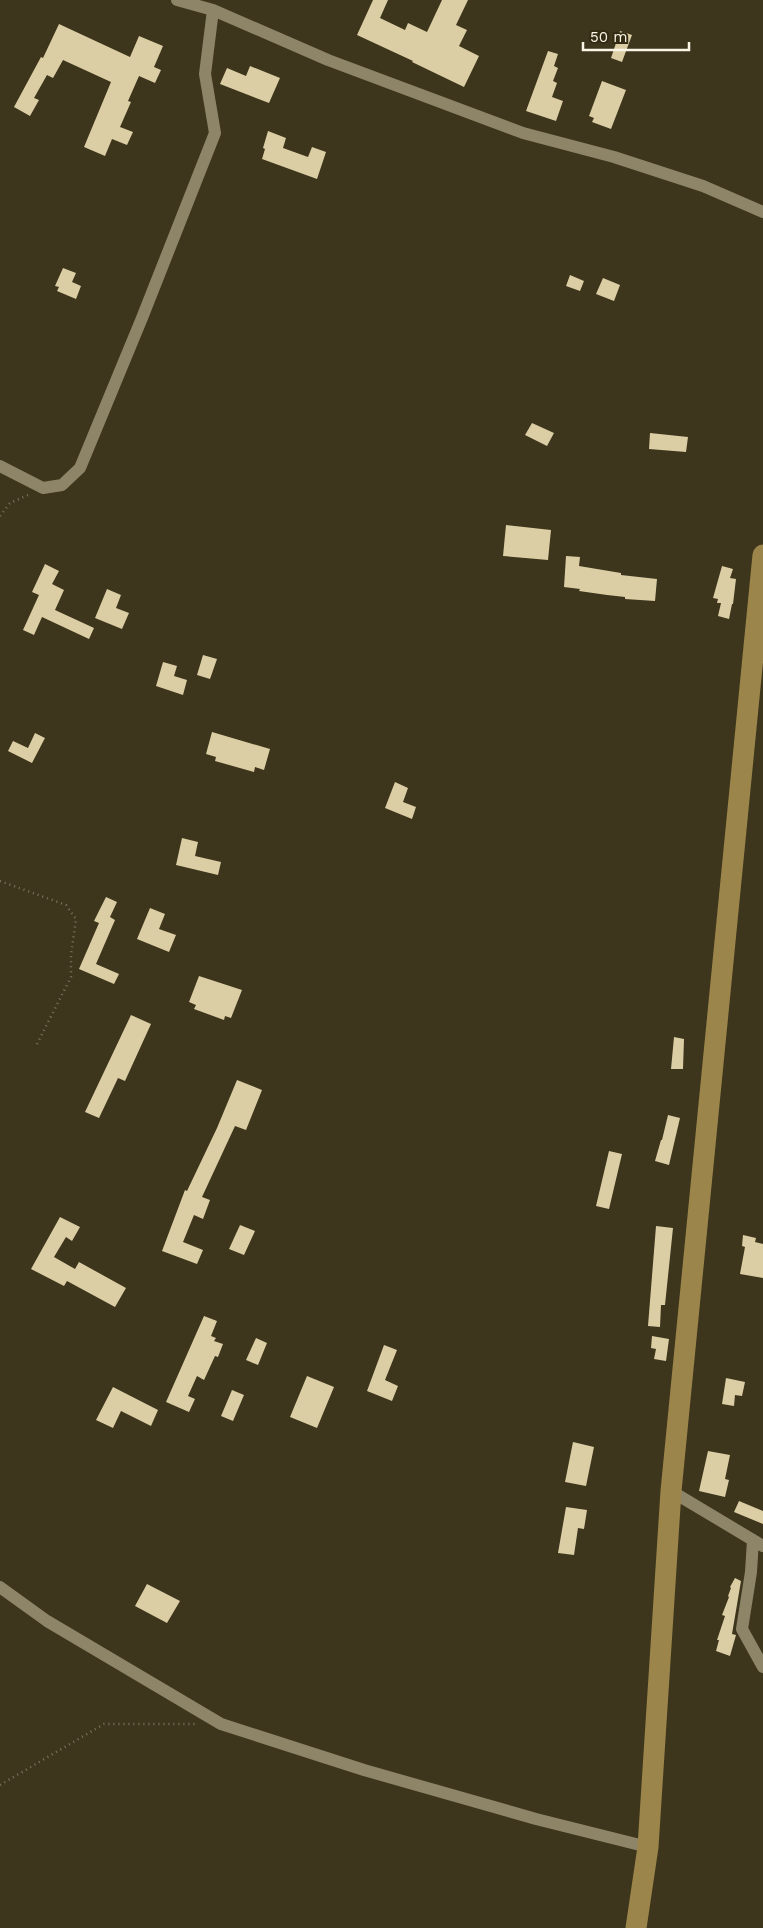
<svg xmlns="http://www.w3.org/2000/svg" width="763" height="1928" viewBox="0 0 763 1928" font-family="'Work Sans',sans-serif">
	<rect width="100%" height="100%" fill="#3d351c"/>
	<!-- building -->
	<path fill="#dccea4" d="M373 0H388L380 18 405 30 408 23 427 32 442 0H468L456 25 467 30 459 46 479 56 464 87 412 62 413 61 357 35Z
		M59 24 130 57 139 36 163 46 154 67 161 70 155 83 139 76 128 101 131 102 120 127 133 132 127 145 112 139 105 156 84 147 111 82 63 60 53 78 47 75 34 98 39 100 30 116 14 107 41 57 43 58Z
		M620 31 632 35 622 62 611 58Z
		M548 51 558 54 554 66 558 68 553 81 557 83 552 97 563 101 556 121 526 111Z
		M250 66 280 78 269 103 220 84 227 68 246 76Z
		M602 81 626 90 611 129 592 122 594 118 589 116Z
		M268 131 286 138 283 148 308 157 312 147 326 152 317 179 262 159 265 149 263 148Z
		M63 268 76 273 72 282 81 286 76 299 57 291 59 287 55 286Z
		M570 275 584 281 580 291 566 286Z
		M603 278 620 285 614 301 596 294Z
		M532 423 554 433 547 446 525 435Z
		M650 433 688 437 686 452 649 449Z
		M506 525 551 530 548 560 503 556Z
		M566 556 580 557 579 566 621 573V575L657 579 655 601 625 599V597L607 595 579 591 580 589 564 587Z
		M45 564 59 571 52 584 64 590 55 610 94 628 89 639 42 617 34 635 23 630 39 595 32 592Z
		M722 566 733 569 730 578 736 579 733 604H732L729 619 718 616 721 603H717L718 599 713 598Z
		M107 589 121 595 116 608 129 613 122 629 95 618Z
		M203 655 217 659 210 679 197 675Z
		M163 662 177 666 174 676 187 680 183 695 156 686Z
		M212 732 270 749 264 770 255 767 254 772 215 761 216 757 206 754Z
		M35 733 45 738 32 763 8 751 13 741 28 748Z
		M395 782 408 788 403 802 416 807 412 819 385 808Z
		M182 838 198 842 195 856 221 862 218 875 176 865Z
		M106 897 117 902 110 917 115 920 96 964 119 974 114 984 79 969 99 923 94 921Z
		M150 908 165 914 159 929 176 935 169 952 137 939Z
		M199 976 242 990 231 1018 225 1016 224 1020 194 1009 196 1005 189 1002Z
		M131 1015 151 1024 125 1081 118 1078 99 1118 85 1112Z
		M674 1037 684 1039 683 1069H671Z
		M237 1080 262 1090 246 1130 235 1126 202 1197 210 1200 203 1219 194 1215 183 1242 203 1250 197 1264 162 1251 185 1190 187 1191 217 1128Z
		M668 1115 680 1118 669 1165 655 1161 661 1140H662Z
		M609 1151 622 1154 609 1209 596 1206Z
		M60 1217 80 1227 72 1241 66 1237 54 1257 75 1269 79 1262 126 1288 115 1307 67 1281 64 1286 31 1269Z
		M240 1225 255 1231 244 1255 229 1249Z
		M656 1226 673 1228 665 1305H661L660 1327 648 1326Z
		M743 1235 756 1238 755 1242 763 1244V1278L740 1274 745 1247 742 1246Z
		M204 1316 217 1321 211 1336 216 1338 214 1341 223 1344 218 1357 215 1356 204 1380 197 1376 188 1396 195 1399 189 1412 166 1402Z
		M652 1336 669 1339 666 1361 654 1359 656 1349 651 1348Z
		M256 1338 267 1343 258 1365 246 1360Z
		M384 1345 397 1350 385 1380 398 1386 392 1401 367 1391Z
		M307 1376 334 1387 317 1428 290 1417Z
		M726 1378 745 1382 742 1396 735 1395 734 1406 722 1404Z
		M113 1387 158 1410 151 1426 121 1411 113 1428 96 1420Z
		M232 1390 244 1395 233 1421 221 1416Z
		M573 1442 594 1447 586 1486 565 1482Z
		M708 1451 730 1455 725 1479 729 1480 725 1497 699 1491Z
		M739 1501 763 1511V1524L734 1512Z
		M566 1507 587 1510 584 1529 578 1528 574 1555 558 1553Z
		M735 1578 741 1581 732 1634 736 1635 730 1656 716 1651 719 1640H717L725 1616 722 1615 729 1597 728 1596 731 1588 730 1587Z
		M147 1584 180 1601 167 1623 135 1606Z"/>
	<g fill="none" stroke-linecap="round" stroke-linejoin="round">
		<!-- path -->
		<path stroke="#7d7660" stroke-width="2.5" stroke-dasharray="1 4" stroke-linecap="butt" d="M0 516 10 503 28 495
			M0 881 66 905 76 919 71 955V977L36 1046
			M0 1785 104 1724H195"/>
		<!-- minor -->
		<path stroke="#8e8569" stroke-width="12" d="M177 0 213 10 328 60 523 133 614 157 703 186 763 212
			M0 466 43 488 62 485 80 468 142 318 215 133 205 74 213 10
			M671 1491 763 1546
			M753 1540 751 1572 742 1629 763 1667
			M0 1587 47 1621 221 1724 364 1770 536 1819 648 1847"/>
		<!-- trunk -->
		<path stroke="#9b854a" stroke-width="21" d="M636 1928 648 1847 671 1491 763 555"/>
	</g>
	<!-- scale -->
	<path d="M583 42v8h106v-8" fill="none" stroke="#faf5e5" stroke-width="2.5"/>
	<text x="590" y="42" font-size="15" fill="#faf5e5" stroke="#332b12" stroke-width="4" paint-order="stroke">50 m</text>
</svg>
